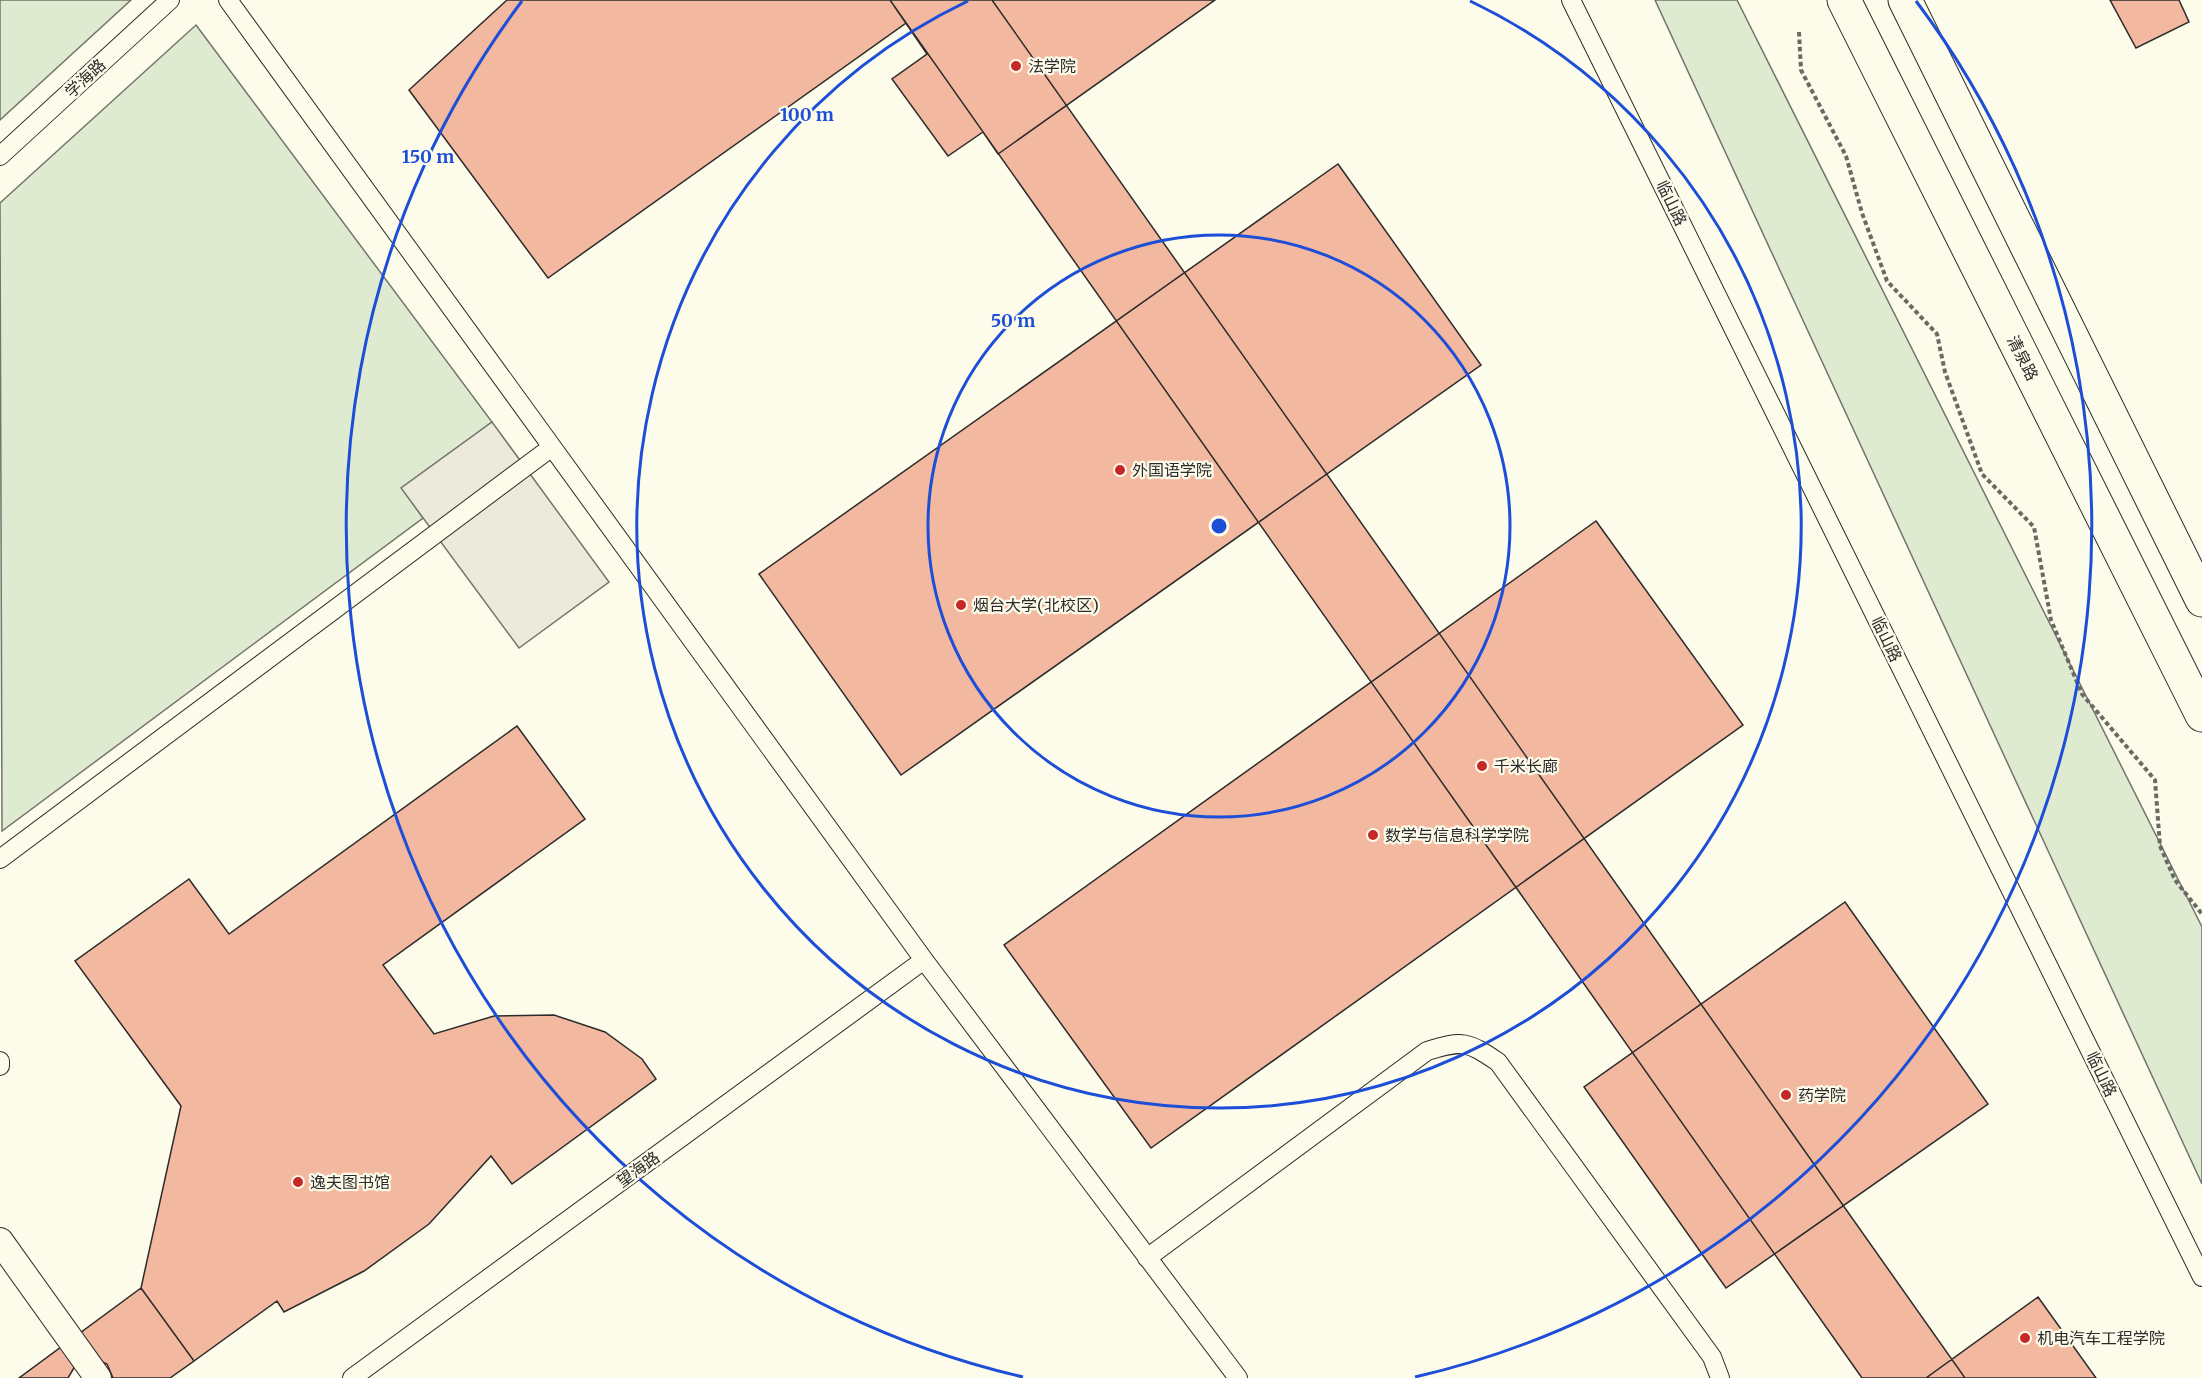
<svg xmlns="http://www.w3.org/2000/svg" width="2202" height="1378" viewBox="0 0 2202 1378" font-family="Merriweather,'Noto Sans SC',serif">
	<rect width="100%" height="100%" fill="#fdfbea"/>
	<!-- green -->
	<path fill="#deebd1" stroke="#74746e" stroke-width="1.5" d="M0 0H131L0 120Z
		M1655 0H1737L2202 927V1184Z
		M196 25 492 422 402 488 423 518 2 831 0 203Z"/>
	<!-- parking -->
	<path fill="#eceadb" stroke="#74746e" stroke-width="1.5" d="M492 422 609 582 519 648 401 488Z"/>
	<!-- building -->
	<path fill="#f2b8a0" stroke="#2b2b2b" stroke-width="1.5" d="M507 0H890L906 23 548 278 409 90Z
		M890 0H992L1965 1378H1862Z
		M890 0H1215L998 154 983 132 948 156 892 79 927 54Z
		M2110 0H2179L2189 22 2136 48Z
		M1338 164 1481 365 901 775 759 574Z
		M1596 521 1743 725 1151 1148 1004 945Z
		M517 726 585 819 383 965 434 1034 494 1016 554 1015 605 1032 642 1059 656 1079 512 1184 491 1156 429 1224 364 1271 284 1312 277 1301 194 1361 141 1288 181 1106 75 961 189 879 229 934Z
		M1845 902 1988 1104 1726 1288 1584 1087Z
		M141 1288 194 1361 170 1378H113L107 1364 93 1358 78 1361 68 1378H19Z
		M2038 1297 2096 1378H1926Z"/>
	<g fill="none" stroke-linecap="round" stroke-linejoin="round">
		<defs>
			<path id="service" d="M228 0 924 960 1238 1378
				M1571 0 2202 1277
				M0 156 170 0
				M0 859 552 447
				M0 1061V1066
				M1147 1258 1427 1051C1463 1040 1467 1041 1498 1062L1712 1357 1720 1378
				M352 1378 924 960"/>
			<path id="pedestrian" d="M0 1241 98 1378"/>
			<path id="secondary" d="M1844 0 2202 715
				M1905 0 2202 600"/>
		</defs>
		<!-- service casing -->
		<use href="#service" stroke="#2b2b2b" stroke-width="20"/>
		<!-- pedestrian casing -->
		<use href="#pedestrian" stroke="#2b2b2b" stroke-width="28"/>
		<!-- secondary casing -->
		<use href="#secondary" stroke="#2b2b2b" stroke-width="35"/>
		<!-- path -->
		<path stroke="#6a6964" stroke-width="4" stroke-dasharray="4.5 3" stroke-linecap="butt" d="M1799 32 1801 70 1846 156 1862 213 1887 281 1937 334 1945 372 1982 474 2034 527 2051 620 2082 694 2155 780 2160 846 2175 880 2202 914"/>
		<!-- service -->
		<use href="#service" stroke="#fdfbea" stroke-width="18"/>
		<!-- pedestrian -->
		<use href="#pedestrian" stroke="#fdfbea" stroke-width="26"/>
		<!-- secondary -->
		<use href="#secondary" stroke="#fdfbea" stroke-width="33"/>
	</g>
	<!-- distance rings -->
	<g fill="none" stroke="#1d4ed8" stroke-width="3">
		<circle cx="1219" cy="526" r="291"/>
		<path d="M1470 1A582 582 0 1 1 968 1"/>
		<path d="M1023 1377A873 873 0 0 1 522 1M1916 1A873 873 0 0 1 1415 1377"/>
	</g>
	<!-- markers -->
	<g fill="#c62828" stroke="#fdfbea" stroke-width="2">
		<circle cx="1016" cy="66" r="6"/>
		<circle cx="1120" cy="470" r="6"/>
		<circle cx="961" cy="605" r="6"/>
		<circle cx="1482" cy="766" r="6"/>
		<circle cx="1373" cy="835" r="6"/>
		<circle cx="1786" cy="1095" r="6"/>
		<circle cx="298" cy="1182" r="6"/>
		<circle cx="2025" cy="1338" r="6"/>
	</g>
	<g text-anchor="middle" stroke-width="4.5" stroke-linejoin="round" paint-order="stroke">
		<!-- poi labels -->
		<g font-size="16" fill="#2b2b2b" stroke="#fdfbea" text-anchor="start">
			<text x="1028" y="72">法学院</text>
			<text x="1132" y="476">外国语学院</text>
			<text x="973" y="611">烟台大学(北校区)</text>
			<text x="1494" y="772">千米长廊</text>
			<text x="1385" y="841">数学与信息科学学院</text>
			<text x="1798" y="1101">药学院</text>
			<text x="310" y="1188">逸夫图书馆</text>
			<text x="2037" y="1344">机电汽车工程学院</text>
		</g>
		<!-- street labels -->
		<g font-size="16" fill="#2b2b2b" stroke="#fdfbea">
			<text transform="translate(85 78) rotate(-43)" y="6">学海路</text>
			<text transform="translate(1672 203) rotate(64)" y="6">临山路</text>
			<text transform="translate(2023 358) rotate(63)" y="6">清泉路</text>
			<text transform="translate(1887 639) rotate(64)" y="6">临山路</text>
			<text transform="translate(2102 1074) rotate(64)" y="6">临山路</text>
			<text transform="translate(638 1169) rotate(-36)" y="6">望海路</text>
		</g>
	</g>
	<circle cx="1219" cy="526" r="9" fill="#1d4ed8" stroke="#fdfbea" stroke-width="3"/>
	<g font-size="18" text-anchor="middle" font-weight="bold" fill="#1d4ed8" stroke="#fdfbea" stroke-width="4.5" stroke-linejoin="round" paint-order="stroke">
		<text x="807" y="121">100 m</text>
		<text x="428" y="163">150 m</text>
		<text x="1013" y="327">50 m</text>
	</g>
</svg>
